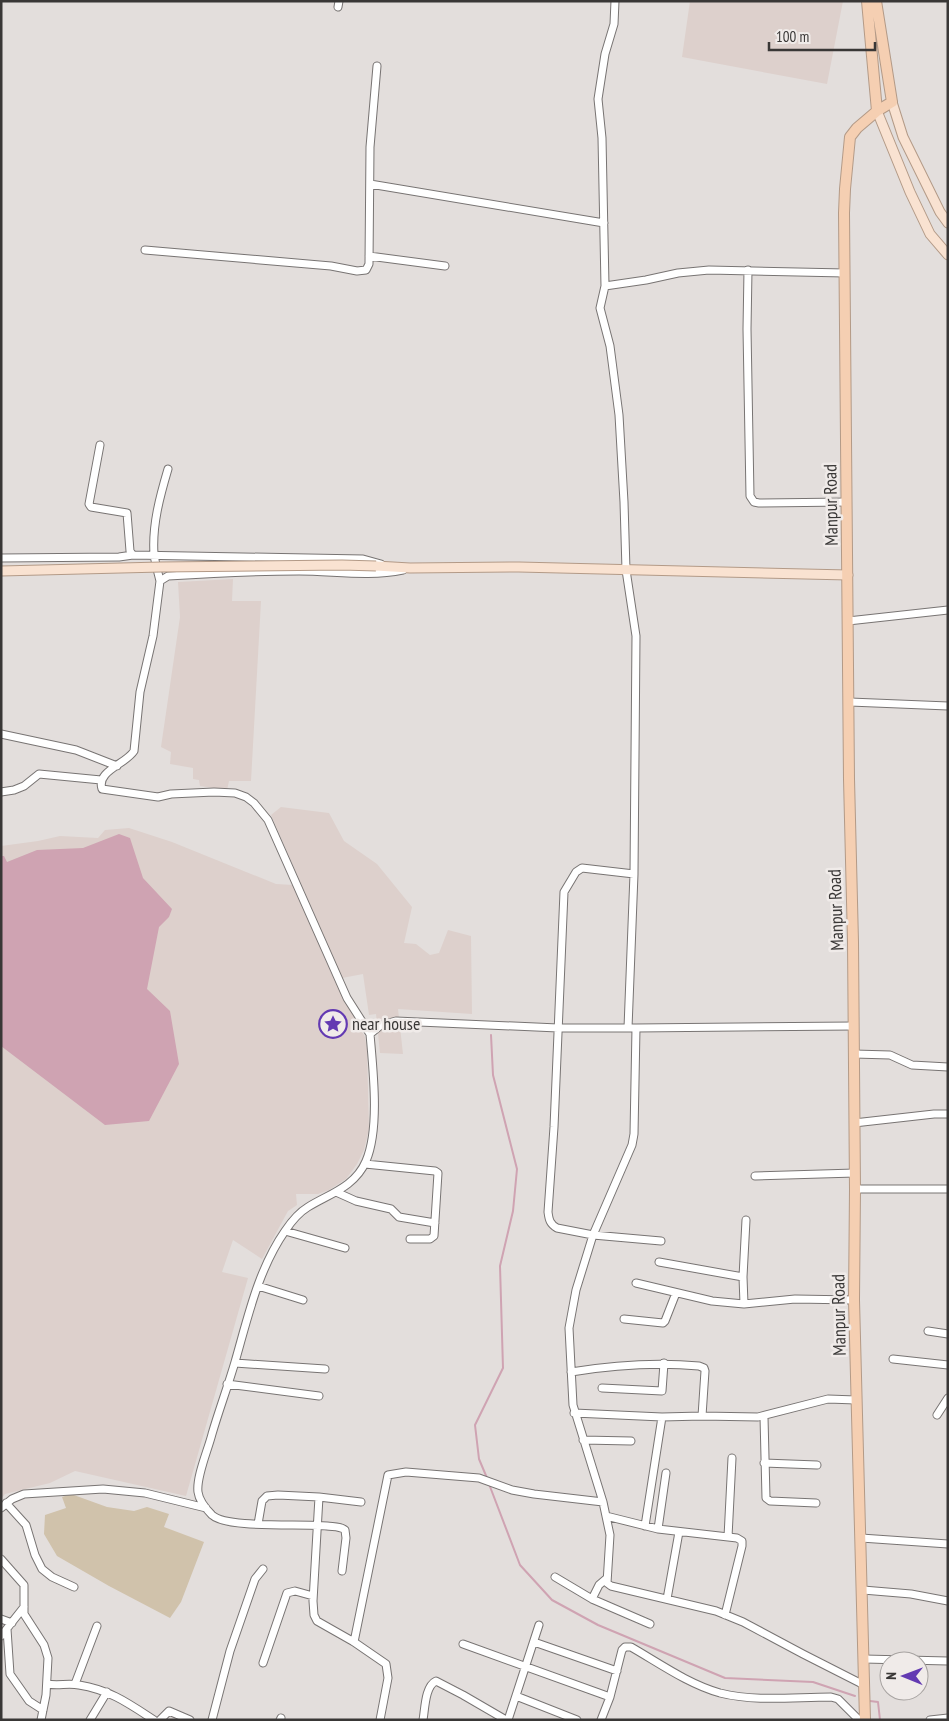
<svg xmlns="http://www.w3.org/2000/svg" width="949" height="1721" viewBox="0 0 949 1721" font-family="'PT Sans Narrow',sans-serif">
	<rect width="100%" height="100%" fill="#e3dedc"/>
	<!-- built -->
	<path fill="#ddd0cc" d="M690 1H843L827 84 682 57Z
		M233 579 232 601H261L251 781H229L227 790 200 786 199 780 193 779V768L170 764 171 752 161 747 180 617 178 582Z
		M281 807 329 813 344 841 377 864 412 907 404 943 416 944 430 955 439 953 448 930 471 936 472 1014 398 1009 403 1054 380 1053 376 1014 369 1015 363 974 342 978 271 815Z
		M129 828 172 842 276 884 293 885 325 955 324 957 344 998 365 1037 367 1049 369 1129 364 1150 357 1164 346 1179 329 1190 318 1194H296L297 1205 288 1211 262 1259 233 1240 222 1272 248 1278 186 1496 75 1471 50 1483 5 1494 1 1499V846L38 841 60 836 98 838 105 830Z"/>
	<!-- green -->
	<path fill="#d0c2ab" d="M71 1494 107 1507 134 1511 147 1507 169 1514 164 1527 204 1542 181 1602 170 1618 109 1586 57 1556 44 1534 45 1515 66 1508 62 1497Z"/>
	<!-- water -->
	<path fill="#cfa3b2" d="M119 834 130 838 143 878 172 909 169 917 159 927 147 989 170 1011 179 1064 149 1121 105 1125 1 1046V856H4L7 862 37 850 83 848Z"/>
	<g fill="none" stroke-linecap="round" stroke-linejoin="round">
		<!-- stream -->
		<path stroke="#cfa3b2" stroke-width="2" d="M487 1478 479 1459 475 1425 503 1368 500 1266 513 1211 517 1169 493 1075 491 1035
			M489 1484 520 1565 552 1600 598 1625 725 1678 813 1682 855 1696
			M870 1701 878 1702 880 1720"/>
		<defs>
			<path id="minor" d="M615 1 614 24 605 54 598 99 602 138 605 286 600 308 610 346 619 415 624 502 626 570 636 636 634 874 628 1028
				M338 7 339 1
				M370 184 604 223
				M145 250 331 266 357 271 366 270 369 264 370 147 377 66
				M369 256 445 266
				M748 270 747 329 750 496 754 502 759 503 847 502
				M605 286 646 280 678 273 709 270 845 273
				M100 445 89 504 91 507 127 513 130 551 133 555 363 559 381 564
				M1 558 119 557 133 555
				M160 581C158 572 155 563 154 554 152 525 160 496 168 469
				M848 621 948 610
				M850 702 948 706
				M1 734 76 750 117 766
				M1 792 14 790 24 786 39 774 101 780
				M634 874 582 868 576 872 564 892 554 1127 548 1212C549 1220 550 1224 557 1228L593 1235 661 1241
				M636 1028 634 1134 632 1145 593 1235 576 1290 569 1328 573 1405 603 1502 610 1535 607 1583 611 1586 716 1611 743 1622 803 1654 864 1685
				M370 1034 347 998 268 820 254 803 246 797 235 793 214 792 171 794 158 797 102 789C96 771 126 764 134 751L140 692 153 636 160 581 168 576C212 573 255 571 299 571 334 571 369 577 403 570
				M854 1054 890 1055 912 1065 948 1067
				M854 1123 934 1114H948
				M365 1164 435 1171 438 1173 434 1236 430 1239H410
				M755 1176 855 1173
				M855 1189H948
				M336 1192 356 1201 391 1209 399 1217 435 1223
				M285 1231 345 1248
				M659 1262 743 1277
				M636 1283 712 1301 744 1304 795 1299 854 1300
				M258 1286 303 1300
				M744 1304 743 1277 746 1220
				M624 1319 663 1323 665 1321 676 1293
				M928 1331 948 1334
				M893 1359 948 1365
				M235 1363 325 1369
				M571 1372C614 1365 656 1362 699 1366L704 1368 705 1371 702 1416
				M227 1384 319 1396
				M602 1388 662 1391 664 1363
				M574 1413 662 1417 702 1416 758 1417 828 1399 856 1400
				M937 1415 948 1398
				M764 1417 766 1498 770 1501 816 1503
				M583 1440 631 1441
				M764 1463 817 1465
				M319 1497 313 1601 314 1615 317 1621 354 1642 386 1664 388 1678 380 1720
				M6 1503 26 1525 35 1555 42 1569 52 1577 74 1587
				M1 1508 12 1499 24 1494 103 1489 145 1493 206 1508
				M606 1516 658 1529 737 1538 742 1541V1546L725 1615
				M258 1524 262 1501 267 1496 278 1495 319 1497 361 1502
				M645 1526 662 1417
				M658 1529 666 1473
				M728 1537 732 1458
				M861 1538 948 1544
				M1 1559 24 1585V1614L44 1645 48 1658 46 1695 41 1720
				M342 1571 346 1538 345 1530C340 1526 333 1527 327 1526 303 1523 227 1529 212 1515 206 1509 199 1500 198 1492 196 1477 208 1450 212 1434 219 1410 228 1386 235 1362 248 1317 258 1270 285 1231 291 1222 298 1213 308 1207 329 1194 355 1187 366 1161 380 1128 373 1070 370 1034L381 1025 396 1021 558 1028H636L854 1026
				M555 1577 592 1599 650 1624
				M863 1590 911 1594 948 1601
				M592 1599 599 1585 606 1579
				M667 1599 679 1532
				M1 1619 12 1623
				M7 1629 10 1674 29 1701 43 1710
				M1 1636 24 1607
				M354 1642 388 1475 406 1472 479 1478 512 1490 534 1494 603 1502
				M534 1642 617 1671
				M463 1644 610 1697
				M864 1659 948 1661
				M263 1663 287 1593 295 1591 313 1596
				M47 1684C58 1686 68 1683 79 1685 110 1690 128 1703 154 1720
				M75 1684 97 1626
				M516 1696 577 1720
				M90 1720 107 1692
				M160 1720 169 1711 190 1720
				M212 1720 230 1651 255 1579 263 1569
				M280 1720 281 1718
				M423 1720C425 1709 425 1686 436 1681L463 1695 506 1720
				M508 1720 539 1625
				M601 1720 610 1697 622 1650 625 1647H631C659 1663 688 1684 720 1693 756 1702 794 1697 831 1697L838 1699 859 1720
				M930 1720 948 1718"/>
			<path id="major" d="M892 102 903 137 940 212 948 223
				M877 111 910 192 930 234 948 255
				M376 566 410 568 519 567 848 575"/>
			<path id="highway" d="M867 1 877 111
				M865 1720 854 1300 855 1189 853 942 849 779 844 213 845 189 850 137 857 128 877 111 892 102 876 1"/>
		</defs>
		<!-- minor casing -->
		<use href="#minor" stroke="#787473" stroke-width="9"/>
		<!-- major casing -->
		<use href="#major" stroke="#b39a87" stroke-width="11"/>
		<!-- highway casing -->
		<use href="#highway" stroke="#b39a87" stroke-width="12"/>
		<!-- minor -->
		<use href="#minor" stroke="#fff" stroke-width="7"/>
		<!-- major -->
		<use href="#major" stroke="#f9e2d1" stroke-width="9"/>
		<!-- highway -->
		<use href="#highway" stroke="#f5cfb2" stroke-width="10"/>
		<defs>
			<path id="major-bridge" d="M1 571 161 567 342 565 376 566"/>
		</defs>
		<!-- major-bridge casing -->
		<use href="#major-bridge" stroke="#b39a87" stroke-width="11" stroke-linecap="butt"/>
		<!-- major-bridge -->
		<use href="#major-bridge" stroke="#f9e2d1" stroke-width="9"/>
	</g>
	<!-- icons -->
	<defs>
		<symbol id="sight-ring" viewBox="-11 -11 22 22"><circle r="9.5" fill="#f0ebe9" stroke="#633ab2" stroke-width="1.5"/><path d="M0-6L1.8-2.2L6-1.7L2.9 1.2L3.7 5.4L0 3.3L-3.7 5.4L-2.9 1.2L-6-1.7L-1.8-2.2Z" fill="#633ab2"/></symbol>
	</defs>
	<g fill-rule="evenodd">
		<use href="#sight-ring" x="317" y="1008" width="32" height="32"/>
	</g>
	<g text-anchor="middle" stroke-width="5" stroke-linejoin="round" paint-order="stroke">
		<!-- street labels -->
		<g font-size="18" fill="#393736" stroke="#f0ebe9">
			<text transform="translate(831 505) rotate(-91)" y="6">Manpur Road</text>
			<text transform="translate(836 910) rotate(-92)" y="6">Manpur Road</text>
			<text transform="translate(839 1315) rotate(-91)" y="6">Manpur Road</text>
		</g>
		<!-- poi labels -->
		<g font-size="18" fill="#393736" stroke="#f0ebe9" text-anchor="start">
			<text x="352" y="1030">near house</text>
		</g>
	</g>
	<!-- border -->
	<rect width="949" height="1721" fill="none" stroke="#393736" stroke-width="5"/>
	<!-- north arrow -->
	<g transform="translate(904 1676) rotate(271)"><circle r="24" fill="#f0ebe9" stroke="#a7a3a1"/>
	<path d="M0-4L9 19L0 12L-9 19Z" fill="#633ab2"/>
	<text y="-8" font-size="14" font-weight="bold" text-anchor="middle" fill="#393736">N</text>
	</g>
	<!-- scale -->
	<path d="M769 42v8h106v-8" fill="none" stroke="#393736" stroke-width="2.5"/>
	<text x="776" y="42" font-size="15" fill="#393736" stroke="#f0ebe9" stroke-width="4" paint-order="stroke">100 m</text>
</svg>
